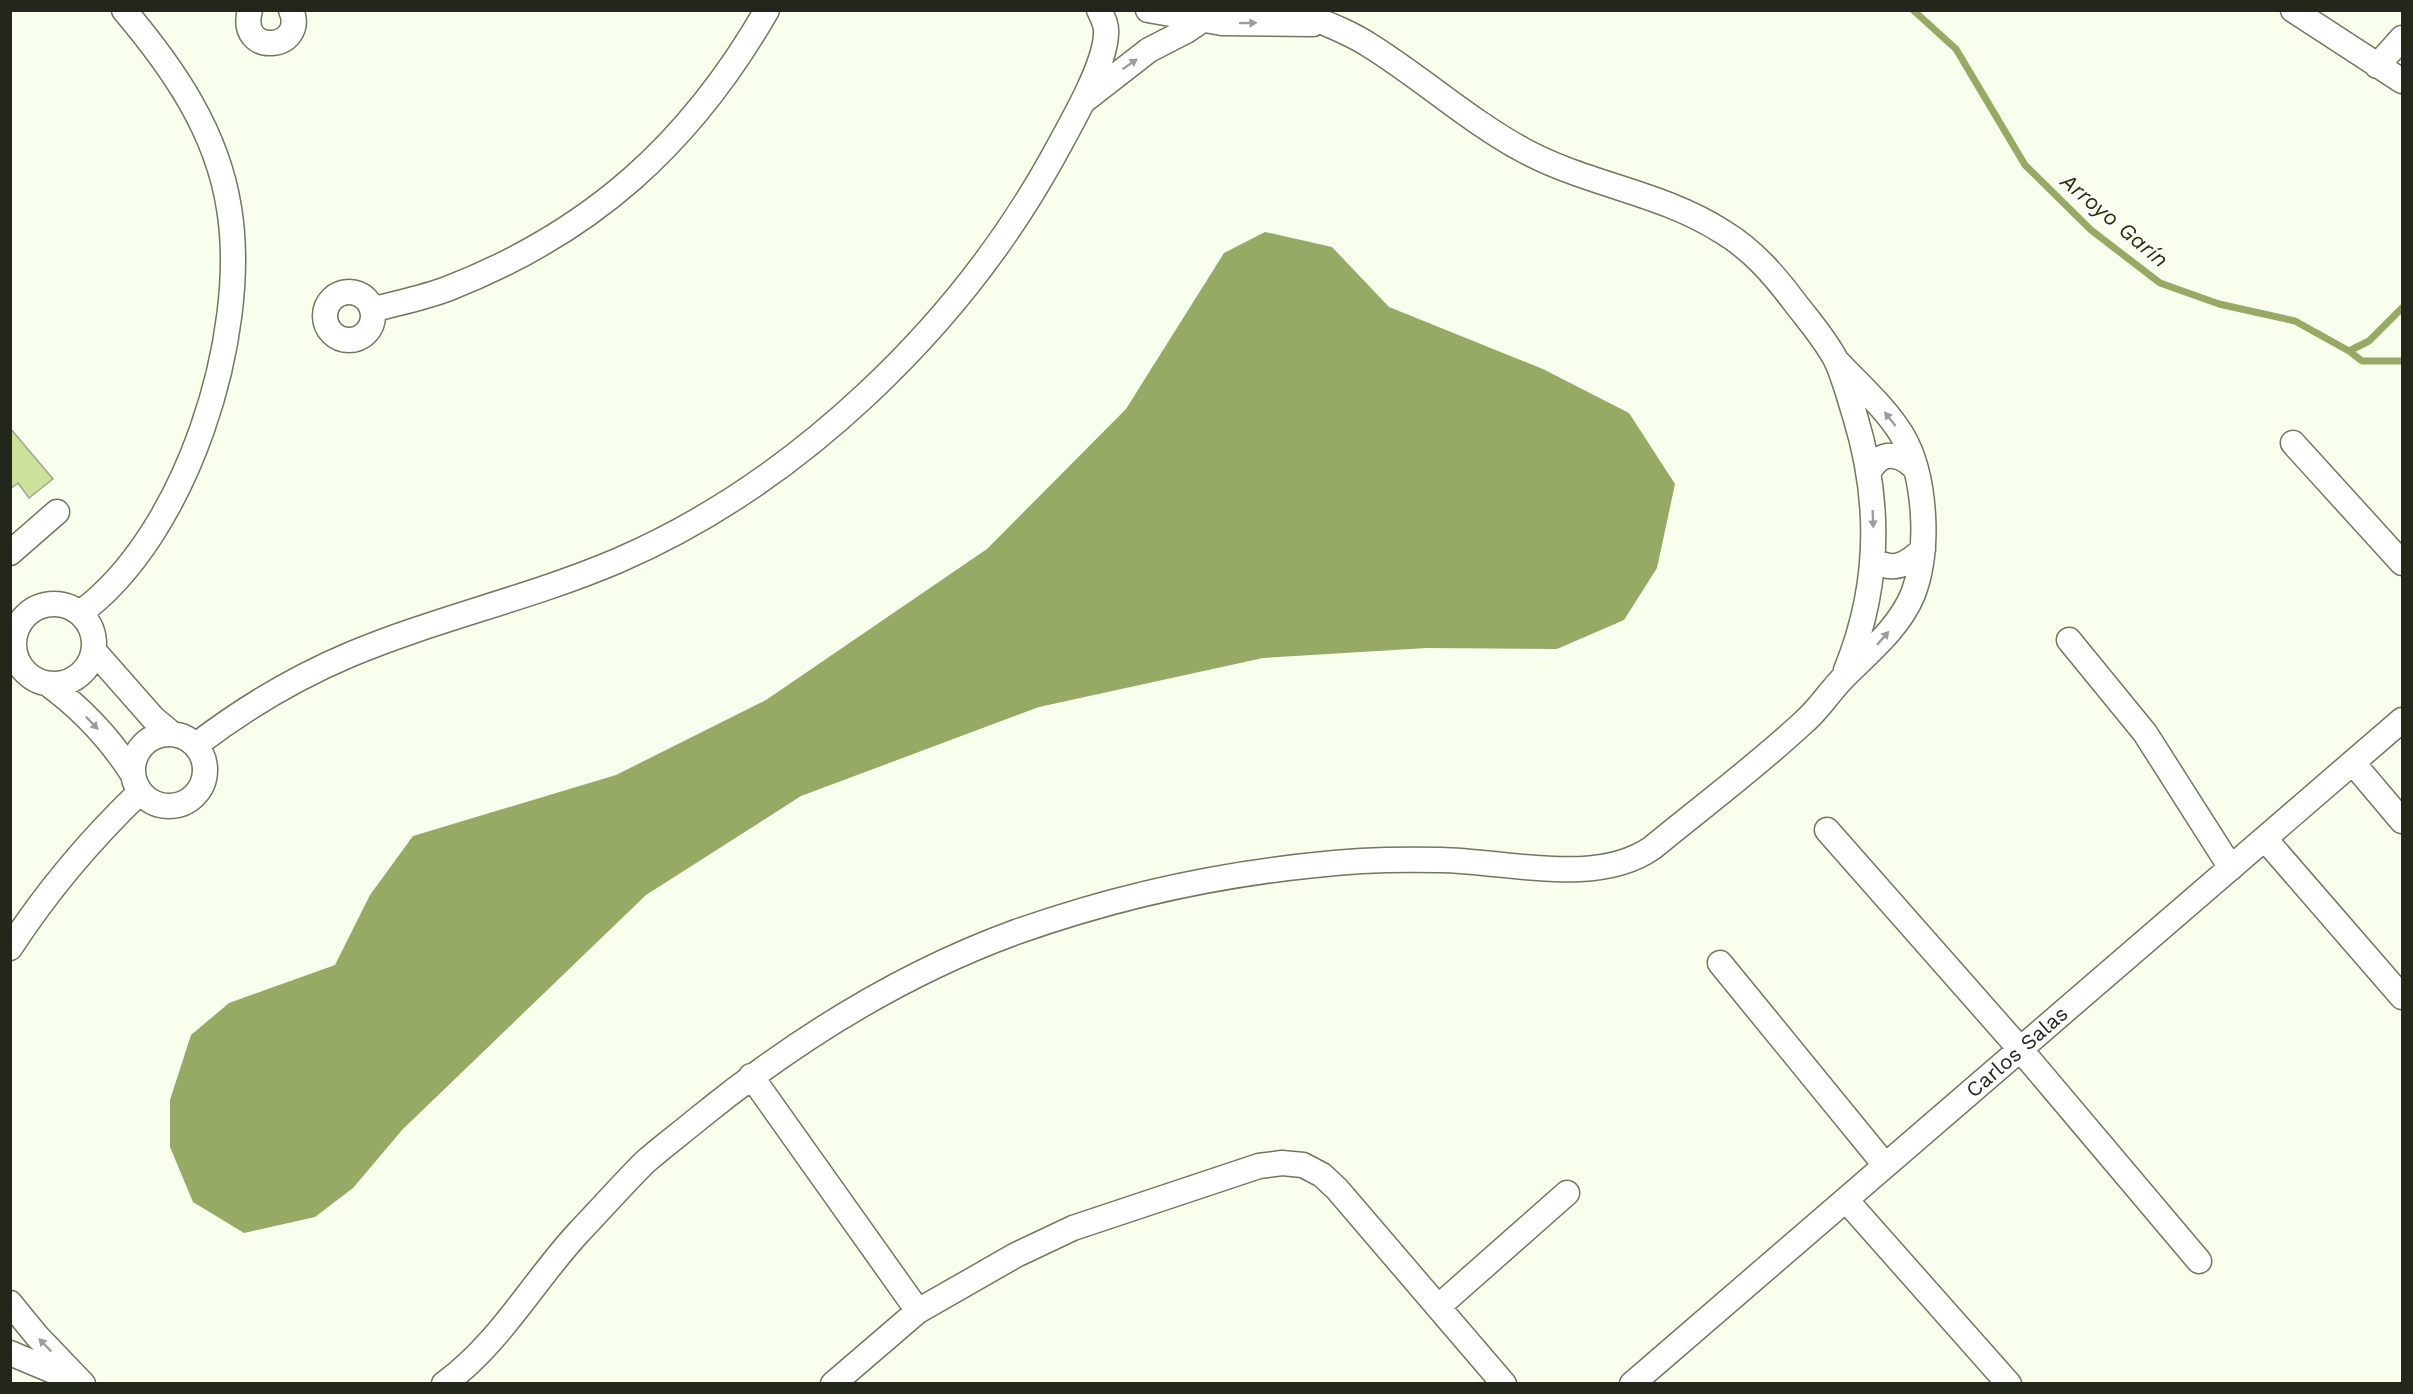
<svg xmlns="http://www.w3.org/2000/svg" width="2413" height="1394" viewBox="0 0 2413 1394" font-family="'Work Sans',sans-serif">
	<rect width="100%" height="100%" fill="#f9ffed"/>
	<!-- water -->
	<path fill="#96aa65" d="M1265 232 1332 247 1389 307 1543 369 1629 413 1675 484 1657 568 1624 620 1557 649 1427 648 1263 658 1039 707 801 796 646 895 403 1129 353 1188 315 1217 244 1233 193 1202 170 1147V1100L191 1035 229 1003 335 965 370 895 413 836 616 775 766 700 987 549 1126 409 1224 253Z"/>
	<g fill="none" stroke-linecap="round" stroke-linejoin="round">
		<!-- stream -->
		<path stroke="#96aa65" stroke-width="7" d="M1913 10 1956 49 2025 165 2091 230 2160 283 2219 304 2295 321 2349 351 2362 361H2402
			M2349 351 2369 341 2402 308"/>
	</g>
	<!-- building -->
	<path fill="#cce29a" stroke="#9ea78b" stroke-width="1.5" d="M10 428 53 479 29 498 18 483 10 489Z"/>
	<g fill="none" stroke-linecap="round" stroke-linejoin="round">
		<defs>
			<path id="minor" d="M250 10C237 58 308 50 291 10
				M1148 10 1222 23 1313 24
				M1293 10C1319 21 1346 30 1369 45 1422 78 1468 120 1523 150 1587 185 1661 192 1723 232 1753 250 1775 276 1796 304 1810 322 1825 339 1836 360 1844 377 1849 397 1855 416 1881 501 1880 587 1846 670
				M2293 10 2402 81
				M2377 66 2402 38
				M1086 99 1149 50 1186 31 1208 16
				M325 316a24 24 0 1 1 48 0a24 24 0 1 1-48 0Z
				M372 310C397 303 423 298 447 289 591 233 690 144 767 10
				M2293 443 2402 563
				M1869 472C1881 449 1900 453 1916 469
				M10 553 57 512
				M1874 560C1893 573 1908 564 1923 549
				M14 644a40 40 0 1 1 80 0a40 40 0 1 1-80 0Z
				M80 613C186 536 250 335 229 208 217 131 173 68 124 10
				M2069 640 2145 733 2231 868
				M94 651 153 718 171 733
				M48 684C81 708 110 739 132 773
				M133 770a36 36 0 1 1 72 0a36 36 0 1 1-72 0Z
				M196 745C243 709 295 678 349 655 437 618 530 598 617 561 796 484 959 327 1053 157 1069 127 1105 67 1106 34 1107 25 1103 18 1099 10
				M2353 763 2402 821
				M1827 830 2020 1049 2199 1261
				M2265 839 2402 997
				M10 948C47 891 91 839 140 792
				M1720 963 1885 1165
				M751 1076 918 1311
				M1846 1200 2009 1384
				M10 1303 37 1336 83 1384
				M1438 1307 1567 1193
				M10 1353 72 1379
				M444 1384C500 1343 532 1283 578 1233 600 1210 622 1185 645 1162 662 1147 681 1133 699 1118 794 1041 901 974 1016 932 1112 898 1214 875 1315 865 1356 860 1399 859 1441 860 1506 861 1596 887 1652 848 1703 806 1757 766 1805 721 1820 708 1830 691 1844 677 1869 652 1899 628 1913 594 1930 550 1926 475 1902 435 1885 407 1858 384 1836 360
				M833 1384 918 1311 1016 1255 1073 1228 1259 1166 1282 1163 1303 1165 1322 1175 1337 1189 1504 1384
				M1632 1384 2402 720"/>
		</defs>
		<!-- minor casing -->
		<use href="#minor" stroke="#70785e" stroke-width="27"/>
		<!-- minor -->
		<use href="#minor" stroke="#fff" stroke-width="24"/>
	</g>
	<!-- one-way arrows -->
	<defs><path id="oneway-solid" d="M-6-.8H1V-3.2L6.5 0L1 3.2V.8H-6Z" transform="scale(1.5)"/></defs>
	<g fill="#9c9d98">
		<use href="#oneway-solid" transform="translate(1248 23) rotate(-1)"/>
		<use href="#oneway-solid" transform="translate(1130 64) rotate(-35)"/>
		<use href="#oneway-solid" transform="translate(1890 419) rotate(-128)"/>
		<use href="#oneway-solid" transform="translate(1873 519) rotate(88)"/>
		<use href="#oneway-solid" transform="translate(1883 638) rotate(-49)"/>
		<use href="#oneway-solid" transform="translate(92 723) rotate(46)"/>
		<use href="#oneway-solid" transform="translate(45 1345) rotate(-134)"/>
	</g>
	<g text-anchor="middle" stroke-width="4.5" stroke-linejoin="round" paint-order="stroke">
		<!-- street labels -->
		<g font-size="21" fill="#22261b" stroke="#fff">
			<text transform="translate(2017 1052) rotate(-41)" y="7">Carlos Salas</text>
		</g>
		<!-- water labels -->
		<g font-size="22" font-style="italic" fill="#283300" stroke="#fff">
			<text transform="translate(2115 220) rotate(40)" y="8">Arroyo Garín</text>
		</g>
	</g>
	<!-- border -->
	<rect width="2413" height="1394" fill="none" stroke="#22261b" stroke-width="24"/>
</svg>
